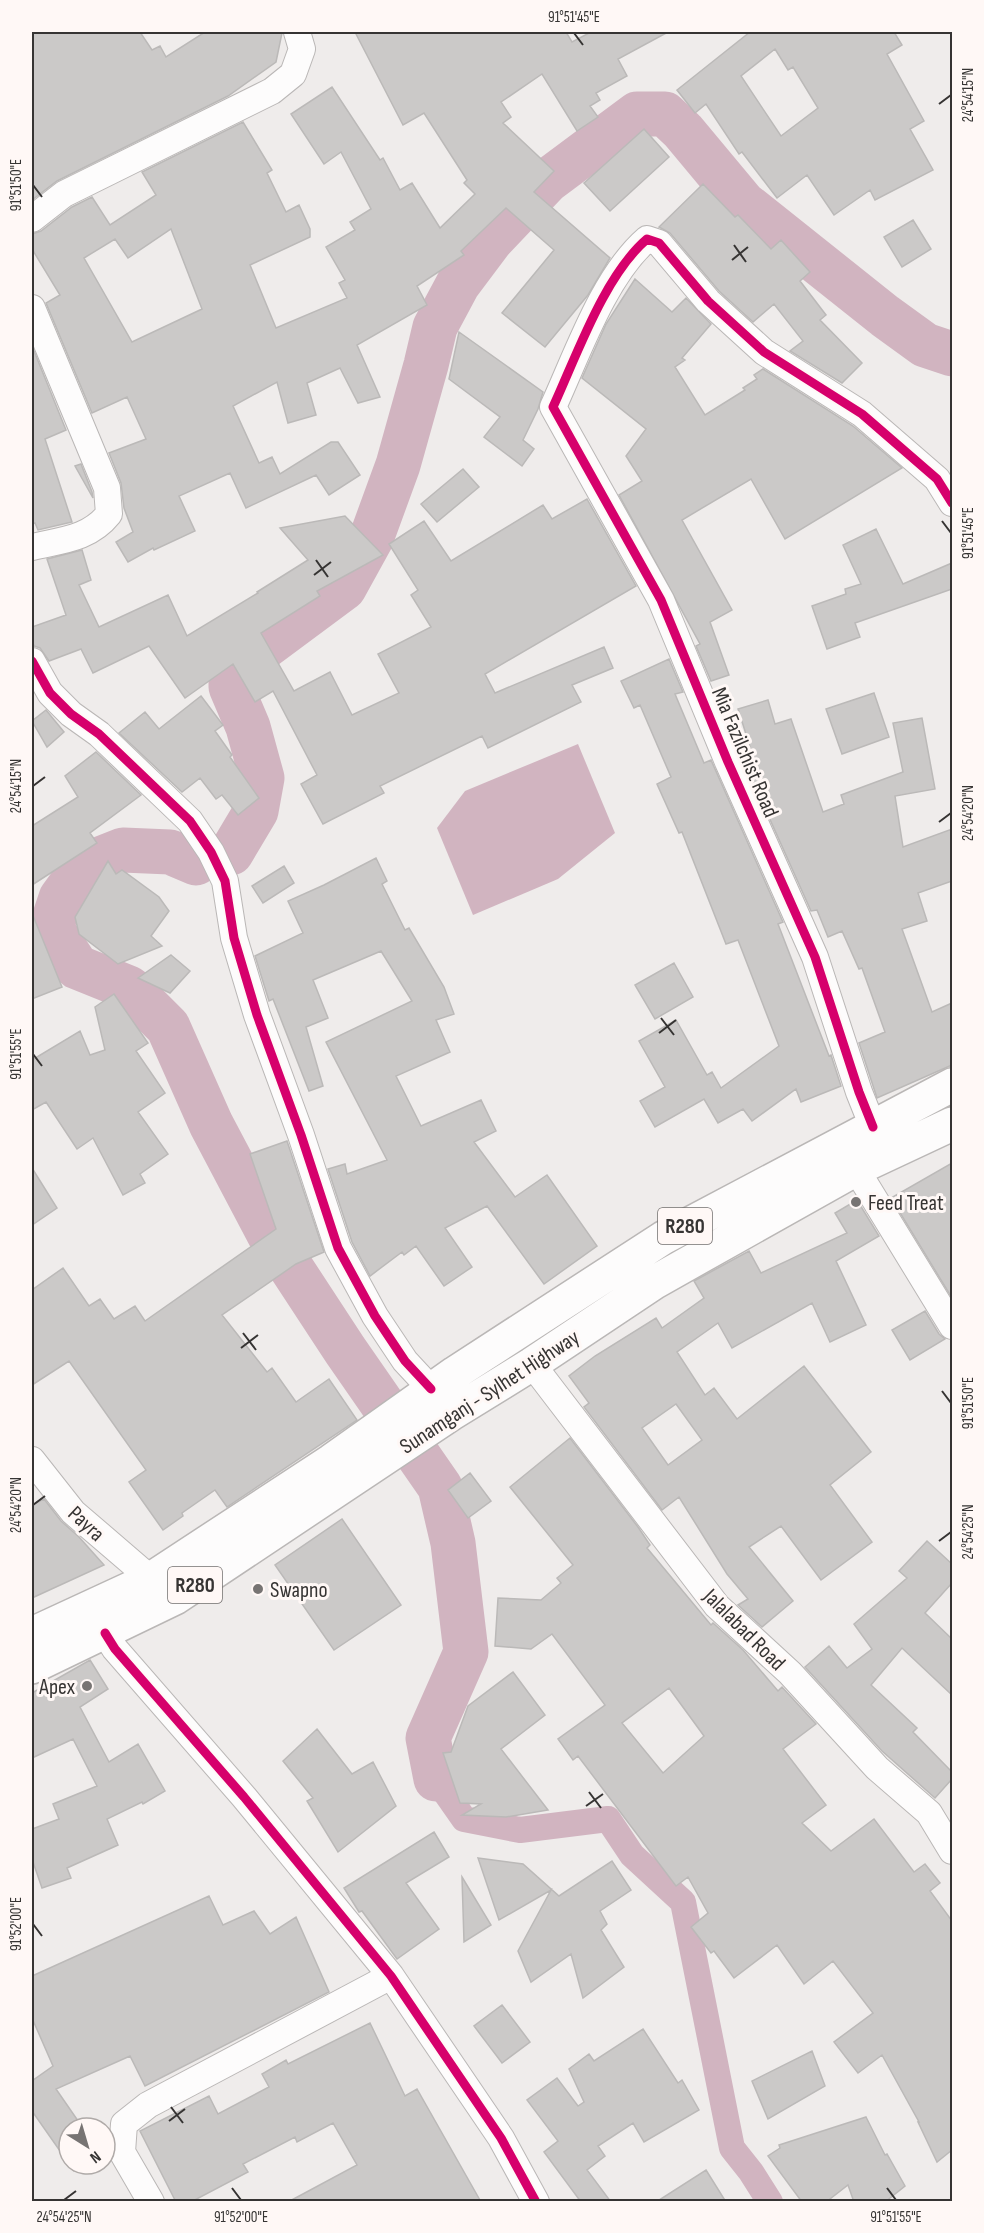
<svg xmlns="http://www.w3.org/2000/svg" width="984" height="2233" viewBox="0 0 984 2233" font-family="'Sofia Sans Condensed',sans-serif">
	<rect width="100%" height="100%" fill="#efeceb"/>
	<!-- water -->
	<path fill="#d1b4c0" d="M578 744 615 833 558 879 473 915 437 828 465 791Z"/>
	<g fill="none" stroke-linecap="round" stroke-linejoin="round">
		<!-- canal -->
		<path stroke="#d1b4c0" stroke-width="26" d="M436 1779 464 1819 520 1830 608 1819 632 1855 683 1902 732 2148 751 2172 770 2202"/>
		<!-- river -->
		<path stroke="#d1b4c0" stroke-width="45" d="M231 853 256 811 262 778 248 727 231 687V676L247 660 344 588 371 539 398 465 426 365 435 327 458 284 491 240 547 181 602 140 637 114H665L683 131 743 203 885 316 925 345 952 354
			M196 863 170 852 123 850 85 865 61 898 51 928 77 967 129 988 168 1027 211 1124 269 1234 345 1350 440 1487 453 1543 466 1652 428 1738 436 1779"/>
	</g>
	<!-- building -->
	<path fill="#cbc9c8" stroke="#bbb9b8" stroke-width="1.5" fill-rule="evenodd" d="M32 32H140L152 50 160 46 166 57 205 32H282V33L276 62 228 96 57 181 32 200Z
		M355 32H566L572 42 591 32H668L618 59 627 76 596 93 600 100 590 106 598 117 577 131 542 74 501 102 511 117 503 123 554 171 534 192 610 258 588 295 545 347 502 313 554 250 506 208 461 251 464 255 417 286 427 305 357 345 380 397 358 403 340 368 307 383 316 415 288 423 277 382 233 406 259 463 272 457 280 474 331 442H338L360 475 329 495 316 475 246 508 230 473 179 496 195 531 154 550 153 548 128 562 116 542 133 532 124 508 121 483 109 453 146 439 127 397 92 413 46 303 60 295 32 249V234L41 231 72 207 92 197 110 225 156 195 142 172 243 122 272 170 267 173 286 212 299 205 310 229V237L250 265 276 328 347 298 339 283 345 280 326 247 355 230 350 222 371 209 341 152 324 164 291 114 332 87 380 160 383 158 400 190 412 183 440 228 475 194 464 183 467 180 424 113 403 125ZM171 229 202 309 132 342 84 258 115 239 128 258Z
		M750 32H894L902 45 887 54 924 121 910 129 933 170 875 200 870 190 834 215 807 175 777 198 742 152 739 154 706 104 695 113 677 90ZM775 49 788 70 793 67 818 108 781 136 741 76Z
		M644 129 669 157 610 211 584 183Z
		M703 184 735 217 738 215 771 249 781 240 810 272 800 281 826 315 820 320 862 363 842 383 790 351 803 341 774 304 753 322 719 291 670 233 659 227Z
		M913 220 931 249 902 267 884 237Z
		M635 279 672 312 686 298 711 324 682 358 685 360 675 367 705 415 745 390 743 388 757 379 754 375 763 369 853 426 902 468 785 539 751 479 682 520 732 610 710 622 729 675 711 681 696 646 700 644 619 495 642 481 626 456 646 429 582 378 606 324Z
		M459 332 543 392 538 409 523 440 534 449 522 466 484 437 500 417 449 379Z
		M32 346 66 430 45 439 72 522 38 530 35 523 32 524Z
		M81 464 92 492 93 498 75 466Z
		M463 469 479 487 437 522 421 504Z
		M587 499 636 586 485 674 495 693 604 647 613 668 572 685 581 702 488 748 482 736 380 786 384 793 323 824 301 784 317 775 273 691 255 702 233 664 185 698 149 646 93 673 81 649 49 661 40 648 34 646 32 640V627L66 615 47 559 82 550 91 580 79 585 99 627 168 595 187 636 258 593 257 592 308 560 280 528 345 516 383 555 317 591 320 596 261 633 294 691 330 672 352 715 399 693 378 654 431 627 411 595 418 590 389 544 424 521 451 561 543 505 552 519Z
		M876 529 903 584 952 563V589L855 623 860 637 827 649 812 606 846 594 845 589 861 584 843 545Z
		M669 659 683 692 675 694 704 763 711 760 783 922 778 924 829 1056 831 1055 841 1086 801 1102 796 1089 752 1121 743 1109 718 1123 704 1099 655 1127 640 1101 665 1087 639 1041 676 1020 707 1075 712 1072 721 1088 779 1046 738 940 726 944 682 832 679 833 657 784 671 777 640 705 634 708 621 681Z
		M874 693 889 737 842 754 826 709Z
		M201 696 223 725 215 731 232 755 230 757 259 798 238 815 222 795 216 799 200 778 182 792 119 733 145 712 159 729Z
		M768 700 775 724 791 719 823 812 844 804 841 795 903 772 893 723 922 718 935 789 895 796 903 847 952 829V881L918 893 927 921 902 929 932 1012 952 1003V1065L877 1098 859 1043 885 1032 862 968 859 969 842 931 828 937 817 910 811 911 742 757 752 753 738 709Z
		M46 710 64 732 47 747 32 721Z
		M96 752 141 795 90 833 97 843 32 885V826L78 797 65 776Z
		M376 858 387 881 382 884 405 930 409 928 444 987 454 1014 436 1020 450 1052 396 1076 421 1126 481 1100 496 1131 474 1142 515 1197 547 1175 597 1246 544 1284 487 1206 445 1228 472 1267 444 1286 416 1246 404 1255 402 1252 370 1276 352 1242 328 1169 345 1164 347 1174 387 1160 326 1042 412 1001 381 951 313 980 328 1018 306 1027 323 1086 309 1091 273 999 269 1001 255 956 303 933 288 901 324 885Z
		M108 861 116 874 122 870 159 897 169 911 151 936 162 946 118 964 79 934 75 917Z
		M284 866 294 883 263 903 252 886Z
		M32 913 62 987 32 999Z
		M171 955 190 971 170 993 138 978Z
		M674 963 693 997 655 1019 635 985Z
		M114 994 148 1043 136 1051 165 1093 138 1112 168 1154 140 1174 145 1183 123 1195 93 1138 77 1149 46 1102 32 1110V1060L80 1031 90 1055 105 1050 95 1007Z
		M287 1141 324 1252 296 1264 222 1315 267 1372 272 1368 296 1402 329 1379 357 1420 227 1507 215 1490 182 1513 183 1516 163 1530 129 1482 146 1470 69 1361 32 1385V1290L63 1268 89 1306 100 1299 114 1319 135 1306 145 1321 276 1229 250 1154Z
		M952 1163V1298L891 1198Z
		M32 1168 57 1208 32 1225Z
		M857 1200 879 1236 836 1261 866 1325 830 1342 812 1303 732 1348 718 1323 677 1352 705 1395 714 1388 737 1419 804 1366 871 1452 830 1485 872 1542 821 1580 781 1526 749 1547 793 1601 762 1627 738 1605 748 1599 727 1574 679 1497 662 1510 584 1407 589 1403 569 1376 595 1356 656 1318 662 1328 704 1298 694 1281 749 1251 761 1273 847 1233 835 1213ZM676 1404 702 1440 668 1465 642 1428Z
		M925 1311 939 1334 945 1339 910 1360 892 1330Z
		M570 1438 638 1527 650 1545 647 1548 711 1625 713 1623 743 1650 778 1691 782 1687 816 1724 783 1749 826 1805 802 1823 831 1851 874 1819 914 1872 925 1864 940 1883 930 1891 952 1921V2150L937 2162 918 2122H919L882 2055 858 2073 834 2042 873 2013 833 1961 804 1984 777 1945 734 1978 714 1951 711 1953 691 1927 708 1913 688 1877 676 1886 578 1756 573 1760 558 1739 605 1705 552 1634 531 1649 495 1646 498 1598 541 1600 561 1583 557 1578 573 1565 510 1487ZM669 1688 704 1736 663 1773 622 1723Z
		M470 1473 491 1501 468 1518 448 1490Z
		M44 1499 61 1521 79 1537 104 1565 32 1598V1505Z
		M342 1519 401 1605 334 1650 275 1565Z
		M927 1541 952 1564V1583L925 1613 952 1639V1695L902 1648 871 1685 917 1728 913 1732 952 1772V1779L935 1798 882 1751 805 1667 829 1646 847 1668 872 1649 854 1624 907 1578 899 1571Z
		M90 1660 108 1689 80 1707 109 1762 138 1744 165 1791 143 1804 142 1802 107 1819 118 1845 67 1868 71 1878 42 1888 32 1859V1829L59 1819 53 1804 97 1786 73 1739 32 1758V1693Z
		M513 1672 545 1715 501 1749 548 1810 506 1817 462 1815 481 1804 460 1803 443 1753 451 1752 468 1706Z
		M317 1729 352 1774 373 1762 396 1806 338 1852 307 1801 313 1798 283 1761Z
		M434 1832 449 1857 406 1883 439 1929 397 1959 362 1911 359 1912 344 1888Z
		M478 1858 523 1864 559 1896 612 1861 631 1890 600 1911 607 1924 601 1930 624 1967 583 1998 571 1954 531 1982 518 1951 551 1890 499 1920Z
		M462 1877 491 1925 464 1942Z
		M209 1896 223 1925 254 1911 270 1934 296 1917 329 1992 145 2086 130 2056 56 2089 83 2128H69V2164H84L74 2171 32 2111V2081L53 2066 32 2018V1976Z
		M502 2005 530 2042 502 2063 474 2026Z
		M370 2023 405 2096 417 2089 481 2202H288L357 2165 333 2123 297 2142 295 2137 243 2164 248 2172 191 2202H176L140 2131 209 2096 218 2114 269 2087 262 2074 286 2060 288 2064Z
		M643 2029 678 2083 682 2080 699 2110 644 2142 633 2123 598 2146 605 2156 587 2170 611 2202H581L544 2152 558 2141 527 2100 557 2078 578 2106 584 2102 569 2069 589 2054 594 2061Z
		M812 2051 825 2086 768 2119 752 2081Z
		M866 2117 885 2155 887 2154 905 2186 885 2202H854L848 2185 826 2202H802L768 2156 780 2148 779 2145Z
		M706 2170 726 2202H656Z"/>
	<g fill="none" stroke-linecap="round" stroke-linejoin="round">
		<defs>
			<path id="minor" d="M32 219 64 194 272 91 293 74 302 49 297 32
				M32 308 107 488 109 514C89 539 62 540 32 547
				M32 661 50 693 71 714 99 734 190 821 211 852 225 881 234 938 257 1015 301 1135 338 1248 375 1316 405 1361 431 1389
				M873 1127 859 1092 815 957 728 762 661 600 553 407C577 355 604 276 647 239L659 243 708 301 764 352 862 414 937 479 952 503
				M856 1169 952 1326
				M532 1364 717 1606 790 1673 877 1768 929 1813 952 1851
				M32 1460 73 1512 151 1579
				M105 1633 115 1649 244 1797 391 1976 501 2138 536 2202
				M151 2202 122 2152 124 2124 148 2105 391 1976"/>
			<path id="primary" d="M32 1634 151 1579 331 1461 455 1373 663 1238 952 1085
				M32 1667 175 1598 451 1414 532 1364 655 1282 856 1169 952 1124"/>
		</defs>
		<!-- minor casing -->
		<use href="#minor" stroke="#bab7b6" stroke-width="28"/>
		<!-- primary casing -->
		<use href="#primary" stroke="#bab7b6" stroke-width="36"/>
		<!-- minor -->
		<use href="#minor" stroke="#fdfcfc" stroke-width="26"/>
		<!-- primary -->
		<use href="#primary" stroke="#fdfcfc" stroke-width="33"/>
		<defs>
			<path id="cycleway" d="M32 661 50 693 71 714 99 734 190 821 211 852 225 881 234 938 257 1015 301 1135 338 1248 375 1316 405 1361 431 1389
				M873 1127 859 1092 815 957 728 762 661 600 553 407C577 355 604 276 647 239L659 243 708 301 764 352 862 414 937 479 952 503
				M105 1633 115 1649 244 1797 391 1976 501 2138 536 2202"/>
		</defs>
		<!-- cycleway casing -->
		<use href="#cycleway" stroke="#fff8f6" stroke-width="13"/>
		<!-- cycleway -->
		<use href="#cycleway" stroke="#d6006c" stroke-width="9"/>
	</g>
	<!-- ticks -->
	<path fill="none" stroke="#363433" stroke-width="2" d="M574 33 583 45M939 104 951 95M33 185 42 197M734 245 746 262M732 260 748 247M942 521 951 533M316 560 328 577M314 575 331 562M33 786 45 777M939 822 951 813M661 1018 674 1035M659 1033 676 1020M33 1054 42 1066M243 1333 256 1350M241 1348 258 1335M942 1391 951 1403M33 1505 45 1496M939 1541 951 1532M589 1792 601 1808M586 1806 603 1794M33 1924 42 1936M171 2107 183 2123M169 2121 185 2109M232 2188 241 2200M887 2188 896 2200M64 2200 76 2191"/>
	<!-- markers -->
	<g fill="#777473" stroke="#fff8f6" stroke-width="2">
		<circle cx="856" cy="1202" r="6"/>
		<circle cx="258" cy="1589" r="6"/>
		<circle cx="87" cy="1686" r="6"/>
	</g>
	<g text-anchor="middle" stroke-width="6" stroke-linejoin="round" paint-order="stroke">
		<!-- shield labels -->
		<g fill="#fff8f6" stroke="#726f6e" stroke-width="1.5">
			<rect x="658" y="1208" width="54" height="36" rx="4.5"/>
			<rect x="168" y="1567" width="54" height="36" rx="4.5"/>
		</g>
		<g font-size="21" font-weight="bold" fill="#363433">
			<text x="685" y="1233">R280</text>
			<text x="195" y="1592">R280</text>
		</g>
		<!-- street labels -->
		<g font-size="22" fill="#363433" stroke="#fff8f6">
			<text transform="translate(746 752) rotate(67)" y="8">Mia Fazilchist Road</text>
			<text transform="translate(489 1391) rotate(-33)" y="8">Sunamganj - Sylhet Highway</text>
			<text transform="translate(87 1523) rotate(43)" y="8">Payra</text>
			<text transform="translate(745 1629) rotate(45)" y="8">Jalalabad Road</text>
		</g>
		<!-- poi labels -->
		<g font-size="22" fill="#363433" stroke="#fff8f6" text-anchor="start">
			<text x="868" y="1210">Feed Treat</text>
			<text x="270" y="1597">Swapno</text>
			<text x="75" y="1694" text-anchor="end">Apex</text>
		</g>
	</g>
	<!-- border -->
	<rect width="984" height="2233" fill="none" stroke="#fff8f6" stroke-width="66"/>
	<!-- north arrow -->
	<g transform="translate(87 2146) rotate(143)"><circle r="28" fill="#fff8f6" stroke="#afaaa8" stroke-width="1.5"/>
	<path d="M0-4.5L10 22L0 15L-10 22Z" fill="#777473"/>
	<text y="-9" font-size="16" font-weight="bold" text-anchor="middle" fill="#363433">N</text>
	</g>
	<rect x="33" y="33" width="918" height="2167" fill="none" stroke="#363433" stroke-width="2"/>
	<g font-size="15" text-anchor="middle" fill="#363433">
		<text x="574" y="22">91°51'45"E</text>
		<text transform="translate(968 95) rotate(-90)" y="5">24°54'15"N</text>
		<text transform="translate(16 185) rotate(-90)" y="5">91°51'50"E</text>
		<text transform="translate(968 533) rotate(-90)" y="5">91°51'45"E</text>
		<text transform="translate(16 786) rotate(-90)" y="5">24°54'15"N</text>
		<text transform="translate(968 813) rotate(-90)" y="5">24°54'20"N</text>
		<text transform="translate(16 1054) rotate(-90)" y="5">91°51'55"E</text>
		<text transform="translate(968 1403) rotate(-90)" y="5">91°51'50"E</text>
		<text transform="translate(16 1505) rotate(-90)" y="5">24°54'20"N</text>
		<text transform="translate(968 1532) rotate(-90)" y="5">24°54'25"N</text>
		<text transform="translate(16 1924) rotate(-90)" y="5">91°52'00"E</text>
		<text x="64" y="2222">24°54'25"N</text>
		<text x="241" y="2222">91°52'00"E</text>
		<text x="896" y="2222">91°51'55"E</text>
	</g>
</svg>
